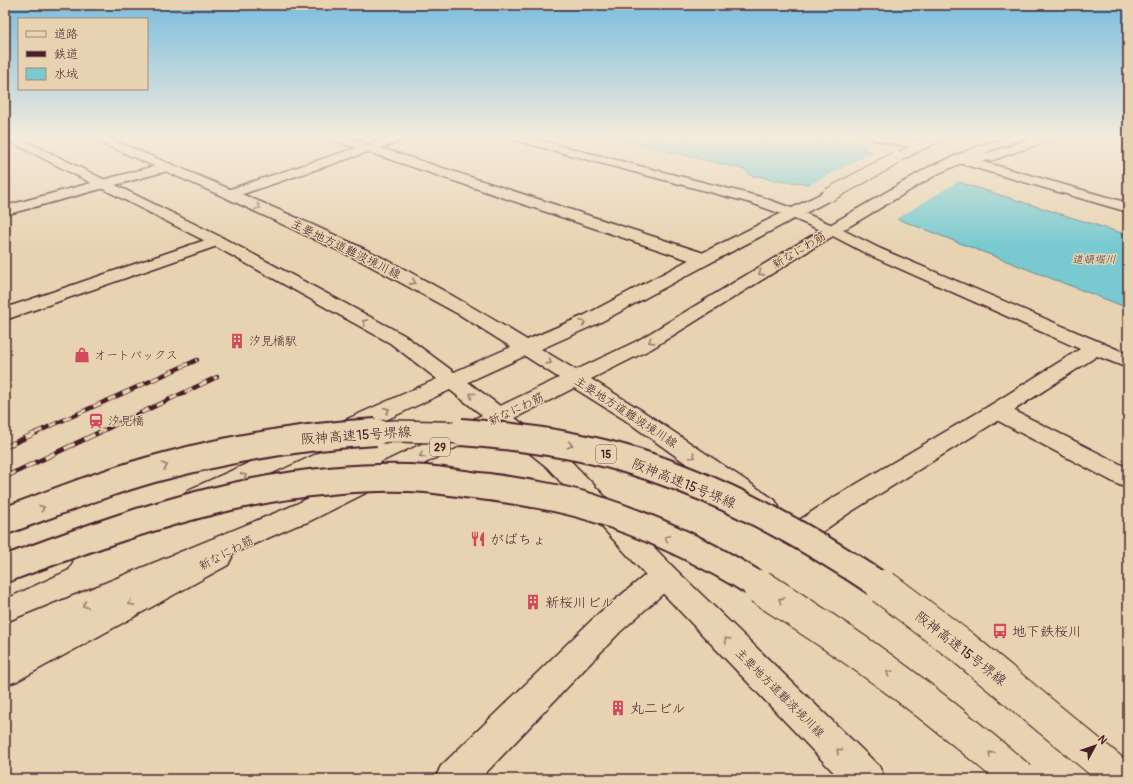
<svg xmlns="http://www.w3.org/2000/svg" width="1133" height="784" viewBox="0 0 1133 784" font-family="Pangolin,'Klee One',sans-serif">
	<rect width="100%" height="100%" fill="#e7d3b1"/>
	<filter id="ink" filterUnits="userSpaceOnUse"><feTurbulence type="fractalNoise" baseFrequency=".025" numOctaves="2"/><feDisplacementMap in="SourceGraphic" scale="8" xChannelSelector="R" yChannelSelector="G"/><feConvolveMatrix kernelMatrix="1 2 1 2 8 2 1 2 1" color-interpolation-filters="sRGB"/></filter>
	<g filter="url(#ink)">
		<!-- water -->
		<path fill="#79cad0" stroke="#66868e" d="M606 136H798L827 142 836 139 843 140 862 145 865 150 869 151 952 180 1128 235V308L807 184C796 181 785 183 775 181 771 181 767 178 763 177 757 176 753 177 748 174V171L742 169Z"/>
		<!-- pier -->
		<path fill="#e7d3b1" d="M875 151 884 154 959 181 895 220 807 186Z"/>
		<g fill="none" stroke-linecap="round" stroke-linejoin="round">
			<defs>
				<path id="minor" d="M325 136H342L368 144 395 136H412L410 138 381 148 710 255 712 259 710 263 704 264 698 263 368 152 234 197 229 198 224 197 222 194 224 191 356 148 327 138Z
					M869 136H891L924 142 926 145 924 148 920 149 875 140 871 138Z
					M1041 136H1058L1056 138 993 160 959 163 955 162 953 159 955 156 959 155 988 153Z
					M997 404 1005 406 1128 468V488L1119 485 989 416 986 411 989 406Z
					M664 564 674 568 679 576 674 584 620 632 480 779H435L441 766 598 614 654 568Z"/>
				<path id="tertiary" d="M504 136H522L761 197 800 211 837 227 881 249 1128 354V368L1097 356 1005 416 849 513 812 539 802 542 792 539 788 532 792 525 831 499 989 406 1080 349 869 255 827 233 790 217 751 203 506 138Z
					M959 155 1128 203V212L955 162 953 159 955 156Z
					M166 163 171 164 172 167 171 170 5 215V206Z
					M217 236 223 238 225 241 223 244 5 320V308Z"/>
				<path id="primary" d="M5 136H16L223 238 404 335 454 372 511 347 460 315 363 262 224 197 90 138 88 136H103C194 174 286 211 375 254 427 280 478 310 527 340L585 315 698 255 824 192 829 191 834 192 836 195 834 198 710 263 599 323 541 349 576 370 637 341 806 239 929 167 979 146 1010 136H1026L1024 138 987 152 939 173 818 245 651 349 591 379 641 410 775 500 779 507 775 514 766 517 757 514 625 420 574 388 515 418 565 455 674 568 879 766 885 779H840L654 584 547 467 497 427 308 522 298 525 288 522 285 515 288 508 482 415 450 390 206 504 197 506 188 504 184 497 188 490 437 379 390 343 211 244 5 139ZM525 356 559 378 500 406 468 382Z
					M932 136H947L945 138 900 161H892L890 158 892 155Z
					M218 546 228 549 232 557 228 565 17 681 5 685V653L208 549Z
					M58 550 68 553 72 561 68 569 5 598V573Z"/>
				<path id="motorway" d="M314 497 323 500 327 507 323 514 5 653V624Z"/>
			</defs>
			<!-- minor casing -->
			<use href="#minor" stroke="#4a1f2b" stroke-width="3"/>
			<!-- tertiary casing -->
			<use href="#tertiary" stroke="#4a1f2b" stroke-width="3"/>
			<!-- primary casing -->
			<use href="#primary" stroke="#4a1f2b" stroke-width="3"/>
			<!-- motorway casing -->
			<use href="#motorway" stroke="#4a1f2b" stroke-width="3"/>
			<!-- minor -->
			<use href="#minor" fill="#e7d3b1" fill-rule="evenodd"/>
			<!-- tertiary -->
			<use href="#tertiary" fill="#e7d3b1" fill-rule="evenodd"/>
			<!-- primary -->
			<use href="#primary" fill="#e7d3b1" fill-rule="evenodd"/>
			<!-- motorway -->
			<use href="#motorway" fill="#e7d3b1" fill-rule="evenodd"/>
			<defs>
				<path id="rail-far1" d="M35 433 197 360
					M98 433 217 377"/>
				<path id="rail" d="M5 447 38 432
					M5 477 100 432"/>
			</defs>
			<!-- rail-far1 casing -->
			<use href="#rail-far1" stroke="#4a1f2b" stroke-width="4.5"/>
			<!-- rail casing -->
			<use href="#rail" stroke="#4a1f2b" stroke-width="5"/>
			<!-- rail-far1 -->
			<use href="#rail-far1" stroke="#e7d3b1" stroke-width="3" stroke-dasharray="8" stroke-linecap="butt"/>
			<!-- rail -->
			<use href="#rail" stroke="#e7d3b1" stroke-width="3.5" stroke-dasharray="11" stroke-linecap="butt"/>
			<defs>
				<path id="primary-bridge" d="M829 195 896 158"/>
				<path id="motorway-bridge-far2" d="M360 433 395 431 474 433"/>
				<path id="motorway-bridge-far1" d="M461 432C516 436 570 443 622 458 716 485 804 534 884 588
					M5 521C59 501 113 479 169 465 237 447 306 436 376 432
					M5 569C83 540 162 511 244 494 300 482 369 475 426 479 447 481 468 485 489 487 523 492 557 497 590 507 650 526 709 554 762 588"/>
				<path id="motorway-bridge" d="M760 587C807 617 853 647 897 680 939 711 980 745 1020 779
					M883 587 961 646 1122 779"/>
			</defs>
			<!-- primary-bridge casing -->
			<use href="#primary-bridge" stroke="#4a1f2b" stroke-width="15" stroke-linecap="butt"/>
			<!-- motorway-bridge-far2 casing -->
			<use href="#motorway-bridge-far2" stroke="#4a1f2b" stroke-width="24" stroke-linecap="butt"/>
			<!-- motorway-bridge-far1 casing -->
			<use href="#motorway-bridge-far1" stroke="#4a1f2b" stroke-width="30" stroke-linecap="butt"/>
			<!-- motorway-bridge casing -->
			<use href="#motorway-bridge" stroke="#4a1f2b" stroke-width="36" stroke-linecap="butt"/>
			<!-- primary-bridge -->
			<use href="#primary-bridge" stroke="#e7d3b1" stroke-width="13"/>
			<!-- motorway-bridge-far2 -->
			<use href="#motorway-bridge-far2" stroke="#e7d3b1" stroke-width="21"/>
			<!-- motorway-bridge-far1 -->
			<use href="#motorway-bridge-far1" stroke="#e7d3b1" stroke-width="26"/>
			<!-- motorway-bridge -->
			<use href="#motorway-bridge" stroke="#e7d3b1" stroke-width="34"/>
		</g>
		<!-- one-way arrows -->
		<defs><path id="oneway-chevron" d="M-2-3.5L2.5 0L-2 3.5" fill="none" stroke-width="1.6" stroke-linecap="round" stroke-linejoin="round"/></defs>
		<g stroke="#98796e">
			<use href="#oneway-chevron" transform="translate(258 207) rotate(25)"/>
			<use href="#oneway-chevron" transform="translate(761 273) rotate(148)"/>
			<use href="#oneway-chevron" transform="translate(413 282) rotate(28)"/>
			<use href="#oneway-chevron" transform="translate(365 322) rotate(-151)"/>
			<use href="#oneway-chevron" transform="translate(583 323) rotate(-24)"/>
			<use href="#oneway-chevron" transform="translate(651 341) rotate(148)"/>
			<use href="#oneway-chevron" transform="translate(549 362) rotate(32)"/>
			<use href="#oneway-chevron" transform="translate(472 395) rotate(-142)"/>
			<use href="#oneway-chevron" transform="translate(387 410) rotate(-24)"/>
			<use href="#oneway-chevron" transform="translate(570 445) rotate(13)"/>
			<use href="#oneway-chevron" transform="translate(422 455) rotate(154)"/>
			<use href="#oneway-chevron" transform="translate(693 456) rotate(35)"/>
			<use href="#oneway-chevron" transform="translate(165 466) rotate(-16)"/>
			<use href="#oneway-chevron" transform="translate(244 476) rotate(-25)"/>
			<use href="#oneway-chevron" transform="translate(42 508) rotate(-20)"/>
			<use href="#oneway-chevron" transform="translate(667 538) rotate(-155)"/>
			<use href="#oneway-chevron" transform="translate(781 600) rotate(-147)"/>
			<use href="#oneway-chevron" transform="translate(131 603) rotate(152)"/>
			<use href="#oneway-chevron" transform="translate(85 605) rotate(157)"/>
			<use href="#oneway-chevron" transform="translate(727 640) rotate(-135)"/>
			<use href="#oneway-chevron" transform="translate(889 673) rotate(-145)"/>
			<use href="#oneway-chevron" transform="translate(839 751) rotate(-135)"/>
			<use href="#oneway-chevron" transform="translate(991 754) rotate(-139)"/>
		</g>
	</g>
	<!-- sky -->
	<linearGradient id="sky" x2="0" y2="1"><stop stop-color="#7bbdde"/><stop offset="0.56" stop-color="#f4ebdc"/><stop offset="1" stop-color="#f4ebdc" stop-opacity="0"/></linearGradient>
	<rect width="1133" height="245" fill="url(#sky)"/>
	<!-- icons -->
	<defs>
		<symbol id="building-bare" viewBox="-9 -9 18 18"><path d="M-4-6H4V6H1V3H-1V6H-4ZM-2.5-4.3h1.7v1.8h-1.7ZM.8-4.3h1.7v1.8H.8ZM-2.5-1h1.7V.8h-1.7ZM.8-1h1.7V.8H.8Z" fill="#d1495b" stroke="#e7d3b1" stroke-width="2.5" paint-order="stroke"/></symbol>
		<symbol id="shop-bare" viewBox="-9 -9 18 18"><path d="M-5-2.5h2.3a2.7 3.5 0 0 1 5.4 0H5L5.5 6h-11ZM-1.5-2.5h3a1.5 2.3 0 0 0-3 0Z" fill="#d1495b" stroke="#e7d3b1" stroke-width="2.5" paint-order="stroke"/></symbol>
		<symbol id="station-bare" viewBox="-9 -9 18 18"><path d="M-3-6H3Q5-6 5-4V2Q5 4 3 4L4.5 6H3L1.5 4h-3L-3 6H-4.5L-3 4Q-5 4-5 2V-4Q-5-6-3-6ZM-3.5-4v3h7v-3ZM-3.5 1v1.5H-2V1ZM2 1v1.5H3.5V1Z" fill="#d1495b" stroke="#e7d3b1" stroke-width="2.5" paint-order="stroke"/></symbol>
		<symbol id="restaurant-bare" viewBox="-9 -9 18 18"><path d="M-5-6h1v4h1v-4h1v4h1v-4h1v5L-1.5 .5V6h-2V.5L-5-1ZM5-6V6H3V1.5H1.5Q1.5-4 5-6Z" fill="#d1495b" stroke="#e7d3b1" stroke-width="2.5" paint-order="stroke"/></symbol>
		<symbol id="bus-bare" viewBox="-9 -9 18 18"><path d="M-5-6H5V4H4V6H2V4H-2V6H-4V4H-5ZM-3.5-4V0h7V-4ZM-3.5 1.2v1.5H-2V1.2ZM2 1.2v1.5H3.5V1.2Z" fill="#d1495b" stroke="#e7d3b1" stroke-width="2.5" paint-order="stroke"/></symbol>
	</defs>
	<g fill-rule="evenodd">
		<use href="#building-bare" x="226" y="330" width="22" height="22"/>
		<use href="#shop-bare" x="71" y="344" width="22" height="22"/>
		<use href="#station-bare" x="85" y="410" width="22" height="22"/>
		<use href="#restaurant-bare" x="467" y="528" width="22" height="22"/>
		<use href="#building-bare" x="522" y="591" width="22" height="22"/>
		<use href="#bus-bare" x="989" y="620" width="22" height="22"/>
		<use href="#building-bare" x="607" y="697" width="22" height="22"/>
	</g>
	<g text-anchor="middle" stroke-width="3" stroke-linejoin="round" paint-order="stroke">
		<!-- far-water labels -->
		<g font-size="11" font-style="italic" fill="#513944" stroke="#e7d3b1">
			<text x="1094" y="263">道頓堀川</text>
		</g>
		<!-- shield labels -->
		<g fill="#e7d3b1" stroke="#795553" stroke-width="1">
			<rect x="430" y="438" width="20" height="18" rx="3"/>
			<rect x="596" y="445" width="20" height="18" rx="3"/>
		</g>
		<g font-size="11" font-weight="bold" fill="#4a1f2b">
			<text x="440" y="451">29</text>
			<text x="606" y="458">15</text>
		</g>
		<!-- street labels -->
		<g font-size="12" fill="#4a1f2b" stroke="#e7d3b1">
			<text transform="translate(346 249) rotate(26)" y="4">主要地方道難波境川線</text>
			<text transform="translate(799 250) rotate(-31)" y="4">新なにわ筋</text>
			<text transform="translate(516 409) rotate(-26)" y="4">新なにわ筋</text>
			<text transform="translate(626 412) rotate(33)" y="4">主要地方道難波境川線</text>
			<text transform="translate(226 553) rotate(-28)" y="4">新なにわ筋</text>
			<text transform="translate(780 693) rotate(45)" y="4">主要地方道難波境川線</text>
		</g>
		<!-- poi labels -->
		<g font-size="12" fill="#4a1f2b" stroke="#e7d3b1" text-anchor="start">
			<text x="249" y="345">汐見橋駅</text>
			<text x="94" y="359">オートバックス</text>
			<text x="108" y="425">汐見橋</text>
		</g>
		<!-- near-street labels -->
		<g font-size="14" fill="#4a1f2b" stroke="#e7d3b1">
			<text transform="translate(356 435) rotate(-4)" y="5">阪神高速15号堺線</text>
			<text transform="translate(684 483) rotate(22)" y="5">阪神高速15号堺線</text>
			<text transform="translate(961 648) rotate(38)" y="5">阪神高速15号堺線</text>
		</g>
		<!-- near-poi labels -->
		<g font-size="14" fill="#4a1f2b" stroke="#e7d3b1" text-anchor="start">
			<text x="490" y="544">がばちょ</text>
			<text x="545" y="607">新桜川ビル</text>
			<text x="1012" y="636">地下鉄桜川</text>
			<text x="630" y="713">丸二ビル</text>
		</g>
	</g>
	<!-- margin -->
	<rect width="1133" height="784" fill="none" stroke="#e7d3b1" stroke-width="20"/>
	<rect x="10" y="10" width="1113" height="764" fill="none" stroke="#4a1f2b" stroke-width="1.5" filter="url(#ink)"/>
	<!-- legend -->
	<rect x="18" y="18" width="130" height="72" fill="#e7d3b1" stroke="#a88b7b"/>
	<rect x="26" y="31" width="20" height="6" fill="#e7d3b1" stroke="#a88b7b"/>
	<text x="54" y="38" font-size="12" fill="#4a1f2b">道路</text>
	<rect x="26" y="51" width="20" height="6" fill="#4a1f2b" stroke="#a88b7b"/>
	<text x="54" y="58" font-size="12" fill="#4a1f2b">鉄道</text>
	<rect x="26" y="68" width="20" height="12" fill="#79cad0" stroke="#a88b7b"/>
	<text x="54" y="78" font-size="12" fill="#4a1f2b">水域</text>
	<!-- north arrow -->
	<g transform="translate(1095 746) rotate(50)" stroke="#e7d3b1" stroke-width="3" paint-order="stroke">
	<path d="M0-3L7 15L0 10L-7 15Z" fill="#4a1f2b"/>
	<text y="-6" font-size="11" font-weight="bold" text-anchor="middle" fill="#4a1f2b">N</text>
	</g>
</svg>
